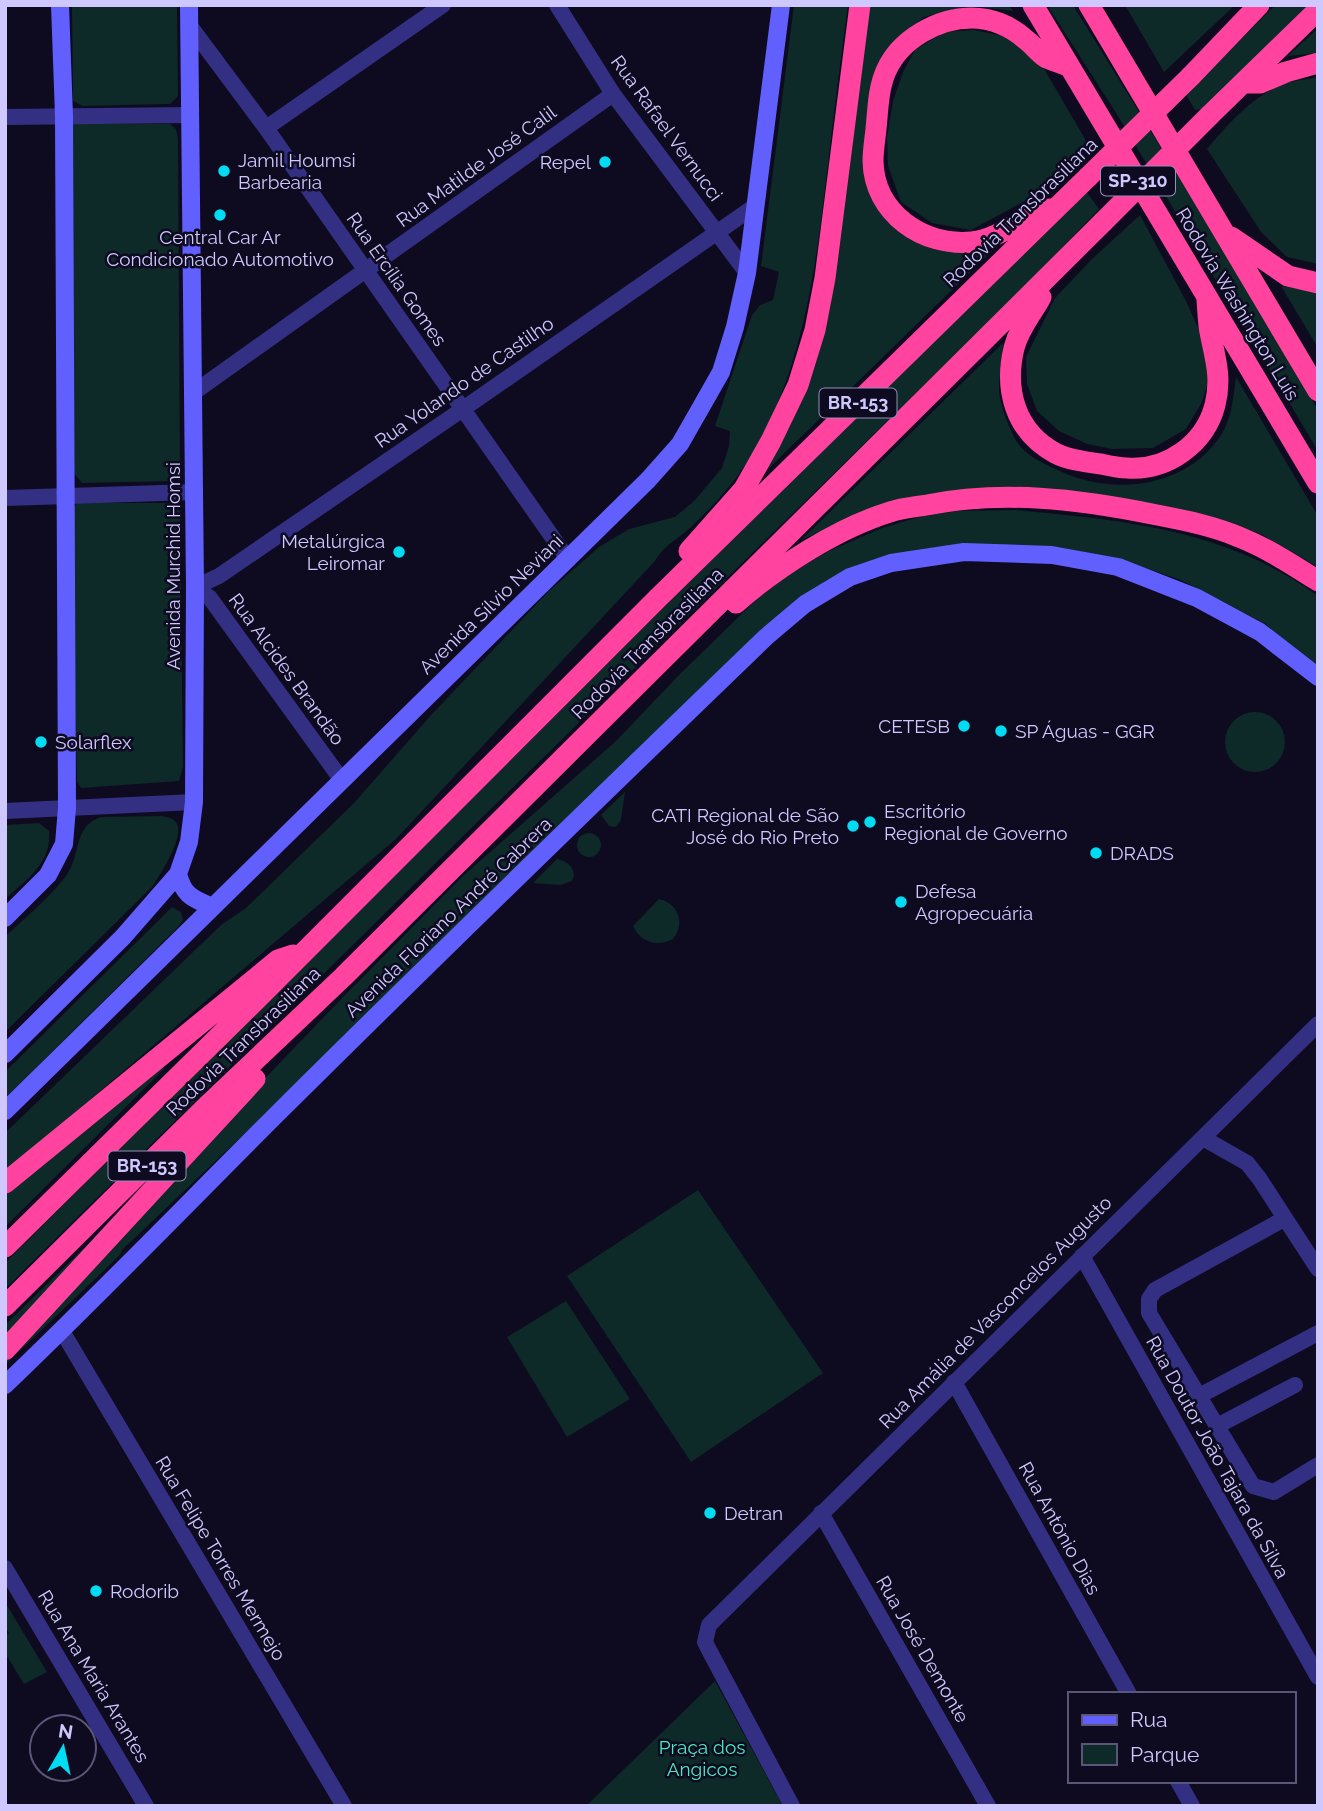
<svg xmlns="http://www.w3.org/2000/svg" width="1323" height="1811" viewBox="0 0 1323 1811" font-family="Raleway,sans-serif">
	<rect width="100%" height="100%" fill="#0e0a1f"/>
	<!-- green -->
	<path fill="#0d2928" d="M72 5H177L178 96 170 104 83 106 73 101Z
		M794 5H848C841 58 834 111 828 164 817 258 806 352 762 437 744 471 721 499 693 525 678 540 667 542 655 561L396 839 5 1172V1133L221 925 246 908 354 803 432 714 550 590 599 547 629 529 675 517 694 501 722 468 729 446 730 431 715 426 752 315 760 305 773 300 779 272 761 266Z
		M868 5H1009L1013 11 969 6 924 17 898 38 877 75V202L939 248 992 251 767 470 815 363 830 306Z
		M1047 5H1073L1240 276 1318 410V451L1118 116Z
		M1125 5H1235L1164 72Z
		M1275 5H1309L1204 109 1195 110 1186 95Z
		M1318 28V53L1288 56Z
		M973 30 1005 36 1043 67 1088 144 1065 171 1038 194 971 230 932 223 901 202 888 166 887 137 893 101 903 72 915 50 944 32Z
		M1318 77V264L1287 257 1261 232 1207 149C1228 124 1257 91 1290 82 1299 80 1309 79 1318 77Z
		M73 124H170L176 129 178 138 180 472 174 481 82 483 73 472 69 134Z
		M1086 191 1099 209 1020 291 452 847 5 1289V1263L640 631Z
		M1140 215 1186 301 1201 334 1211 373 1202 402 1186 429 1153 448 1112 449 1087 444 1059 431 1037 411 1027 384 1026 357 1055 298 1092 259Z
		M1281 286 1318 292V348Z
		M1003 343C1002 359 999 376 999 391 1000 404 1008 425 1014 437 1023 455 1042 463 1060 471 1112 496 1184 488 1219 438 1232 420 1233 398 1236 377L1318 516V567L1259 533 1209 517 1113 500 873 509 801 540Z
		M77 503H172L180 511 183 767 179 781 81 788 77 781 71 513Z
		M1017 510C1127 521 1226 529 1318 596V667L1264 623 1181 580 1119 559 1059 547H969L840 575 493 891 419 961 412 974 122 1250 119 1256 5 1365V1359L227 1118 344 996 464 875 616 741 680 674 756 600 786 576 829 551 882 528 919 517 957 511Z
		M1225 742a30 30 0 1 1 60 0a30 30 0 1 1-60 0Z
		M625 792 621 820 616 827 609 826 601 815Z
		M162 816C168 817 175 819 177 824 184 838 160 875 152 887L5 1032V937C22 920 64 886 72 865 80 845 77 825 101 817Z
		M39 823 49 831C52 863 27 879 5 899V825Z
		M577 845a12 12 0 1 1 24 0a12 12 0 1 1-24 0Z
		M557 859C568 861 578 870 572 881L561 885 533 883Z
		M659 899C678 903 686 923 673 939 658 947 641 943 633 926Z
		M172 907 181 912 183 920 178 927 5 1098V1072Z
		M163 1065 164 1069 5 1227V1192Z
		M698 1190 823 1373 691 1462 567 1276Z
		M91 1241 5 1342V1325Z
		M566 1301 630 1399 567 1437 507 1337Z
		M5 1602 47 1672 24 1684 5 1653V1636L9 1633 5 1627Z
		M715 1681 781 1803 783 1802 776 1806H586Z"/>
	<g fill="none" stroke-linecap="round" stroke-linejoin="round">
		<!-- street -->
		<path stroke="#333083" stroke-width="16" d="M557 5 613 94 747 273
			M190 26 266 128 567 558
			M5 117 191 115
			M266 128 443 5
			M193 393 613 94
			M5 498 194 492
			M341 779 210 598 195 587 219 576 463 409 755 206
			M5 811 194 802
			M1203 1138 1247 1163 1259 1178 1318 1269
			M1284 1219 1155 1290 1149 1299V1313L1253 1486 1274 1492 1318 1465
			M1082 1256 1318 1677
			M62 1331 344 1806
			M954 1382 1129 1694
			M1199 1396 1318 1333
			M1217 1426 1295 1385
			M821 1513 988 1806
			M5 1568 146 1806
			M1178 1781 1192 1806
			M792 1806 709 1650 705 1642 709 1625 1318 1024"/>
		<!-- secondary -->
		<path stroke="#625fff" stroke-width="18" d="M178 874C184 896 192 898 212 907
			M5 918 48 875 64 844 67 808 64 116 60 5
			M5 1054 123 937 178 874 189 842 194 802 195 587 189 5
			M5 1111 648 480 680 444 700 409 721 372 735 327 747 273 781 5
			M5 1385C97 1297 185 1206 275 1116 437 955 601 796 766 637L805 604 850 577 891 563 964 552 1052 555 1118 567 1197 598 1260 632 1318 677"/>
		<!-- highway -->
		<path stroke="#ff439e" stroke-width="21" d="M1033 5 1318 483
			M1089 5 1318 391
			M1191 76 1259 5
			M1243 83H1260L1286 72 1318 63
			M1210 115 1318 10
			M1050 209C1023 216 1000 239 972 242 923 247 874 213 873 161 873 150 875 139 876 129 878 110 878 89 886 71 900 39 938 18 972 18 991 18 1011 26 1025 39 1032 44 1038 52 1045 57 1053 61 1062 63 1070 67
			M1231 237 1288 276 1318 283
			M1041 297C1032 314 1019 328 1014 348 1004 390 1015 431 1055 453 1068 460 1086 462 1101 464 1110 466 1119 468 1127 468 1167 471 1205 444 1215 405 1222 377 1215 358 1210 332 1208 322 1208 311 1207 300
			M689 551 744 489 771 441 798 385 815 330 825 278 860 5
			M736 603C777 567 838 528 890 512 902 508 915 507 927 505 1002 490 1078 499 1152 514 1182 520 1211 525 1239 537 1267 548 1293 565 1318 581
			M5 1183 278 960 293 955
			M5 1247 257 999 659 597 1088 177
			M5 1306 210 1103 343 977 1103 222
			M5 1350 255 1079"/>
		<!-- highway-bridge -->
		<path stroke="#ff439e" stroke-width="21" d="M1088 177 1191 76
			M1103 222 1210 115"/>
	</g>
	<!-- markers -->
	<g fill="#00dcf3" stroke="#0e0a1f" stroke-width="2.5">
		<circle cx="605" cy="162" r="7"/>
		<circle cx="224" cy="171" r="7"/>
		<circle cx="220" cy="215" r="7"/>
		<circle cx="399" cy="552" r="7"/>
		<circle cx="964" cy="726" r="7"/>
		<circle cx="1001" cy="731" r="7"/>
		<circle cx="41" cy="742" r="7"/>
		<circle cx="870" cy="822" r="7"/>
		<circle cx="853" cy="826" r="7"/>
		<circle cx="1096" cy="853" r="7"/>
		<circle cx="901" cy="902" r="7"/>
		<circle cx="710" cy="1513" r="7"/>
		<circle cx="96" cy="1591" r="7"/>
	</g>
	<g text-anchor="middle" stroke-width="5" stroke-linejoin="round" paint-order="stroke">
		<!-- shield labels -->
		<g fill="#0e0a1f" stroke="#948fbc" stroke-width="2">
			<rect x="1101" y="166.5" width="74" height="29" rx="5"/>
			<rect x="819.5" y="388.5" width="77" height="29" rx="5"/>
			<rect x="108.5" y="1151.5" width="77" height="29" rx="5"/>
		</g>
		<g font-size="18" font-weight="bold" fill="#cec8ff">
			<text x="1138" y="187">SP-310</text>
			<text x="858" y="409">BR-153</text>
			<text x="147" y="1172">BR-153</text>
		</g>
		<!-- street labels -->
		<g font-size="19" fill="#cec8ff" stroke="#0e0a1f">
			<text transform="translate(667 128) rotate(54)" y="7">Rua Rafael Vernucci</text>
			<text transform="translate(476 166) rotate(-36)" y="7">Rua Matilde José Calil</text>
			<text transform="translate(1020 212) rotate(-44)" y="7">Rodovia Transbrasiliana</text>
			<text transform="translate(397 279) rotate(55)" y="7">Rua Ercília Gomes</text>
			<text transform="translate(1238 304) rotate(59)" y="7">Rodovia Washington Luís</text>
			<text transform="translate(464 382) rotate(-35)" y="7">Rua Yolando de Castilho</text>
			<text transform="translate(173 566) rotate(-90)" y="7">Avenida Murchid Homsi</text>
			<text transform="translate(491 604) rotate(-44)" y="7">Avenida Sílvio Neviani</text>
			<text transform="translate(647 643) rotate(-45)" y="7">Rodovia Transbrasiliana</text>
			<text transform="translate(287 669) rotate(54)" y="7">Rua Alcides Brandão</text>
			<text transform="translate(448 917) rotate(-44)" y="7">Avenida Floriano André Cabrera</text>
			<text transform="translate(243 1041) rotate(-44)" y="7">Rodovia Transbrasiliana</text>
			<text transform="translate(995 1312) rotate(-45)" y="7">Rua Amália de Vasconcelos Augusto</text>
			<text transform="translate(1218 1457) rotate(61)" y="7">Rua Doutor João Tajara da Silva</text>
			<text transform="translate(1060 1528) rotate(61)" y="7">Rua Antônio Dias</text>
			<text transform="translate(221 1558) rotate(59)" y="7">Rua Felipe Torres Mermejo</text>
			<text transform="translate(923 1649) rotate(60)" y="7">Rua José Demonte</text>
			<text transform="translate(94 1676) rotate(59)" y="7">Rua Ana Maria Arantes</text>
		</g>
		<!-- poi labels -->
		<g font-size="19" fill="#cec8ff" stroke="#0e0a1f" text-anchor="start">
			<text x="238" y="167">Jamil Houmsi<tspan x="238" dy="22">Barbearia</tspan></text>
			<text x="591" y="169" text-anchor="end">Repel</text>
			<text x="220" y="244" text-anchor="middle">Central Car Ar<tspan x="220" dy="22">Condicionado Automotivo</tspan></text>
			<text x="385" y="548" text-anchor="end">Metalúrgica<tspan x="385" dy="22">Leiromar</tspan></text>
			<text x="950" y="733" text-anchor="end">CETESB</text>
			<text x="1015" y="738">SP Águas - GGR</text>
			<text x="55" y="749">Solarflex</text>
			<text x="884" y="818">Escritório<tspan x="884" dy="22">Regional de Governo</tspan></text>
			<text x="839" y="822" text-anchor="end">CATI Regional de São<tspan x="839" dy="22">José do Rio Preto</tspan></text>
			<text x="1110" y="860">DRADS</text>
			<text x="915" y="898">Defesa<tspan x="915" dy="22">Agropecuária</tspan></text>
			<text x="724" y="1520">Detran</text>
			<text x="110" y="1598">Rodorib</text>
		</g>
		<!-- park labels -->
		<g font-size="19" fill="#49eac1" stroke="#0e0a1f">
			<text x="702" y="1754">Praça dos<tspan x="702" dy="22">Angicos</tspan></text>
		</g>
	</g>
	<!-- border -->
	<rect width="1323" height="1811" fill="none" stroke="#cec8ff" stroke-width="14"/>
	<!-- legend -->
	<rect x="1068" y="1692" width="228" height="91" fill="#0e0a1f" stroke="#5b5679" stroke-width="2"/>
	<rect x="1082" y="1715" width="35" height="10" fill="#625fff" stroke="#5b5679" stroke-width="2"/>
	<text x="1130" y="1727" font-size="21" fill="#cec8ff">Rua</text>
	<rect x="1082" y="1744" width="35" height="21" fill="#0d2928" stroke="#5b5679" stroke-width="2"/>
	<text x="1130" y="1762" font-size="21" fill="#cec8ff">Parque</text>
	<!-- north arrow -->
	<g transform="translate(63 1748) rotate(9)"><circle r="33" fill="#0e0a1f" stroke="#5b5679" stroke-width="2"/>
	<path d="M0-5L12 26L0 18L-12 26Z" fill="#00dcf3"/>
	<text y="-10" font-size="19" font-weight="bold" text-anchor="middle" fill="#cec8ff">N</text>
	</g>
</svg>
